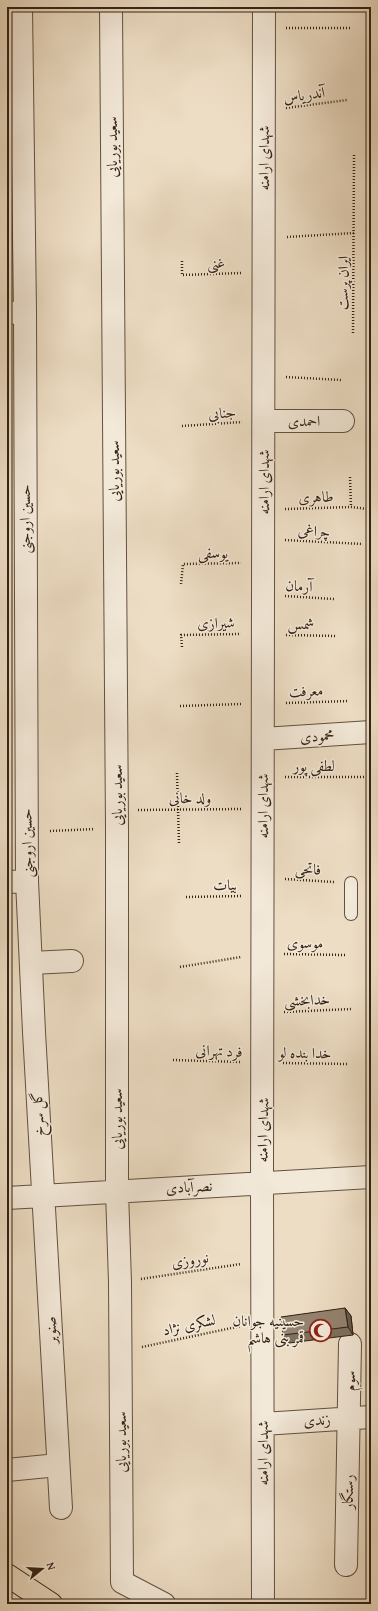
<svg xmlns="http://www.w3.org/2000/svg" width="378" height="1611" viewBox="0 0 378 1611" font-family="'Gentium Book Plus',Amiri,serif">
	<rect width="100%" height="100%" fill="#edddc4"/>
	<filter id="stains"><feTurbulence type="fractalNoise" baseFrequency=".005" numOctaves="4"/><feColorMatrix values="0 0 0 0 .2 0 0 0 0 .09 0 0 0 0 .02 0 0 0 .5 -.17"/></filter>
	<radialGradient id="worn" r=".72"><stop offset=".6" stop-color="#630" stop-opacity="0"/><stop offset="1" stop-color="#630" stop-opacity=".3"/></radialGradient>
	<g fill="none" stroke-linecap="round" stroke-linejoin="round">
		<defs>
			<path id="service" d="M351 914V883"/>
			<path id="minor" d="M21 7 25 312 27 881 34 1032 61 1508
				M111 7 117 828V1191L120 1282 122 1582 164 1604
				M7 313 25 312
				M264 421H343
				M263 739 371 732
				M7 882 27 881
				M31 963 72 961
				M7 1198 371 1177
				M263 1424 371 1417
				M7 1470 58 1465
				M346 1565 350 1344
				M263 1604 262 1183 264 7"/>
			<path id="trunk" d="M7 1575 51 1604"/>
		</defs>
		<!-- service casing -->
		<use href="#service" stroke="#625140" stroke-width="14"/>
		<!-- minor casing -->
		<use href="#minor" stroke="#625140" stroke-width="24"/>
		<!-- trunk casing -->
		<use href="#trunk" stroke="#332214" stroke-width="24"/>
		<!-- path -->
		<path stroke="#332214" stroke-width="2.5" stroke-dasharray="1 2" stroke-linecap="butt" d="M286 28H352
			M286 108 347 100
			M287 237 354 233
			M182 261V275L241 273
			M353 333 354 155
			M286 377 341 380
			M182 426 242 422
			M350 477 351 507
			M285 509 351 507 368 509
			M285 540 363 544
			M181 584 183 564 241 563
			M285 596 334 599
			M286 635 337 636
			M182 647 181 635 241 634
			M286 703 349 701
			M180 706 241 704
			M177 773 179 844
			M285 777H365
			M138 810 241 809
			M50 831 95 829
			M285 879 334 882
			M186 897 241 896
			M284 954 345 955
			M180 967 241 957
			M284 1012 351 1009
			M173 1060 241 1062
			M283 1063 347 1064
			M141 1279 241 1264
			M142 1347 241 1326"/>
		<!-- service -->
		<use href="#service" stroke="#f3e9d9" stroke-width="12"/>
		<!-- minor -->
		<use href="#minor" stroke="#f3e9d9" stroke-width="22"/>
		<!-- trunk -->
		<use href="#trunk" stroke="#edddc4" stroke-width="22"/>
	</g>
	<!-- wall -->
	<path fill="#7f7160" stroke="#332214" d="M345 1308 351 1316 353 1335 289 1343 283 1335Z"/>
	<!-- shaded-wall -->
	<path fill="#685c4e" stroke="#332214" d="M345 1308 351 1316 353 1335 348 1327Z"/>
	<!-- building -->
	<path fill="#948370" stroke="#332214" d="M345 1308 348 1327 283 1335 281 1317Z"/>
	<!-- icons -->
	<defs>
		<symbol id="mosque-ring" viewBox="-11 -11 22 22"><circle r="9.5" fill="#f3e9d9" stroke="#8f2418" stroke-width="1.5"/><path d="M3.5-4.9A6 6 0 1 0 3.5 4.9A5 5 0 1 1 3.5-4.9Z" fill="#8f2418"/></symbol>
	</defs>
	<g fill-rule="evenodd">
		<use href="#mosque-ring" x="308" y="1318" width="25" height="25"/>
	</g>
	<g text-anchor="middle" stroke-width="3" stroke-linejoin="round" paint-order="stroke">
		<!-- street labels -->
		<g font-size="15" fill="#332214" stroke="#f3e9d9">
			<text transform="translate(304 95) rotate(-8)" y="5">آندریاس</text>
			<text transform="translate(112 147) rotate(-90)" y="5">سعید بوریایی</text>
			<text transform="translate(264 158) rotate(-90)" y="5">شهدای ارامنه</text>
			<text transform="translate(216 263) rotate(-2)" y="5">غنی</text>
			<text transform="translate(343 283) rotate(-89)" y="5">ایران پرست</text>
			<text transform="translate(222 413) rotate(-4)" y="5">جنابی</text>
			<text x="304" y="426">احمدی</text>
			<text transform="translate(114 471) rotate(-90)" y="5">سعید بوریایی</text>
			<text transform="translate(264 482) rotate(-90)" y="5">شهدای ارامنه</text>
			<text transform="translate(316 497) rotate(-2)" y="5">طاهری</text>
			<text transform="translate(25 519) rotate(-90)" y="5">حسین اروجنی</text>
			<text transform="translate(314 531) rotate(3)" y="5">چراغی</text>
			<text x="213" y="558">یوسفی</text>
			<text transform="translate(299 586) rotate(3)" y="5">آرمان</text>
			<text transform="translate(216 623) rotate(-1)" y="5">شیرازی</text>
			<text transform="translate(301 624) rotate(2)" y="5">شمس</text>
			<text transform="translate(306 691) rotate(-2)" y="5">معرفت</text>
			<text transform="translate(317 736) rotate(-4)" y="5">محمودی</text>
			<text x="314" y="771">لطفی پور</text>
			<text transform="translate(117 795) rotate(-90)" y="5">سعید بوریایی</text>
			<text x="190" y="803">ولد خانی</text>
			<text transform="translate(263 806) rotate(-90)" y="5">شهدای ارامنه</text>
			<text transform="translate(27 843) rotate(-91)" y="5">حسین اروجنی</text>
			<text transform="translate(308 869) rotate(3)" y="5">فاتحی</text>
			<text transform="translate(225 885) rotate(-1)" y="5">بیات</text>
			<text transform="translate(305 943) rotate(1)" y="5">موسوی</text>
			<text transform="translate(307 1000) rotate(-2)" y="5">خدابخشی</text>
			<text transform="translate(219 1051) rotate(2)" y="5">فرد تهرانی</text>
			<text transform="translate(305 1053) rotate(1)" y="5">خدا بنده لو</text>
			<text transform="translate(38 1114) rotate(-93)" y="5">گل سرخ</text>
			<text transform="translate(117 1119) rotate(-90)" y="5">سعید بوریایی</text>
			<text transform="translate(263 1130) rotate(-89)" y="5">شهدای ارامنه</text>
			<text transform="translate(189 1187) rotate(-3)" y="5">نصرآبادی</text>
			<text transform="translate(190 1260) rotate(-9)" y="5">نوروزی</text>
			<text transform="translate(189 1325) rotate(-12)" y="5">لشکری نژاد</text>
			<text transform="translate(51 1330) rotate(-93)" y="5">صنوبر</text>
			<text transform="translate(350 1381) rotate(-90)" y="5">سوم</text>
			<text transform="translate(317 1420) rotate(-4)" y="5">زندی</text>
			<text transform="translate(121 1442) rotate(-90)" y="5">سعید بوریایی</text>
			<text transform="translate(263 1453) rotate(-90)" y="5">شهدای ارامنه</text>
			<text transform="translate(348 1492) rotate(-89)" y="5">رستگار</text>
		</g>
		<!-- poi labels -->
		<g font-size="15" fill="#332214" stroke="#f3e9d9" text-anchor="end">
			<text x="304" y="1326">حسینیه جوانان<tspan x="304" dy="17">قمر بنی هاشم</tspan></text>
		</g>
	</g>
	<!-- margin -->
	<rect width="378" height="1611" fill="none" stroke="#edddc4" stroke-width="24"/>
	<rect x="8" y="8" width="362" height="1595" fill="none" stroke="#332214" stroke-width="2"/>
	<rect x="12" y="12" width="354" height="1587" fill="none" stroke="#332214"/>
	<!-- north arrow -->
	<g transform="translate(42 1569) rotate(72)" stroke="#f3e9d9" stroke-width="3" paint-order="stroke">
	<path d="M0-3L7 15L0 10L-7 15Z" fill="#332214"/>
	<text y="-6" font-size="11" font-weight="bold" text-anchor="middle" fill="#332214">N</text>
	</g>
	<rect width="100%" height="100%" filter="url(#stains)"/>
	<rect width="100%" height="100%" fill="url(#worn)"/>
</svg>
